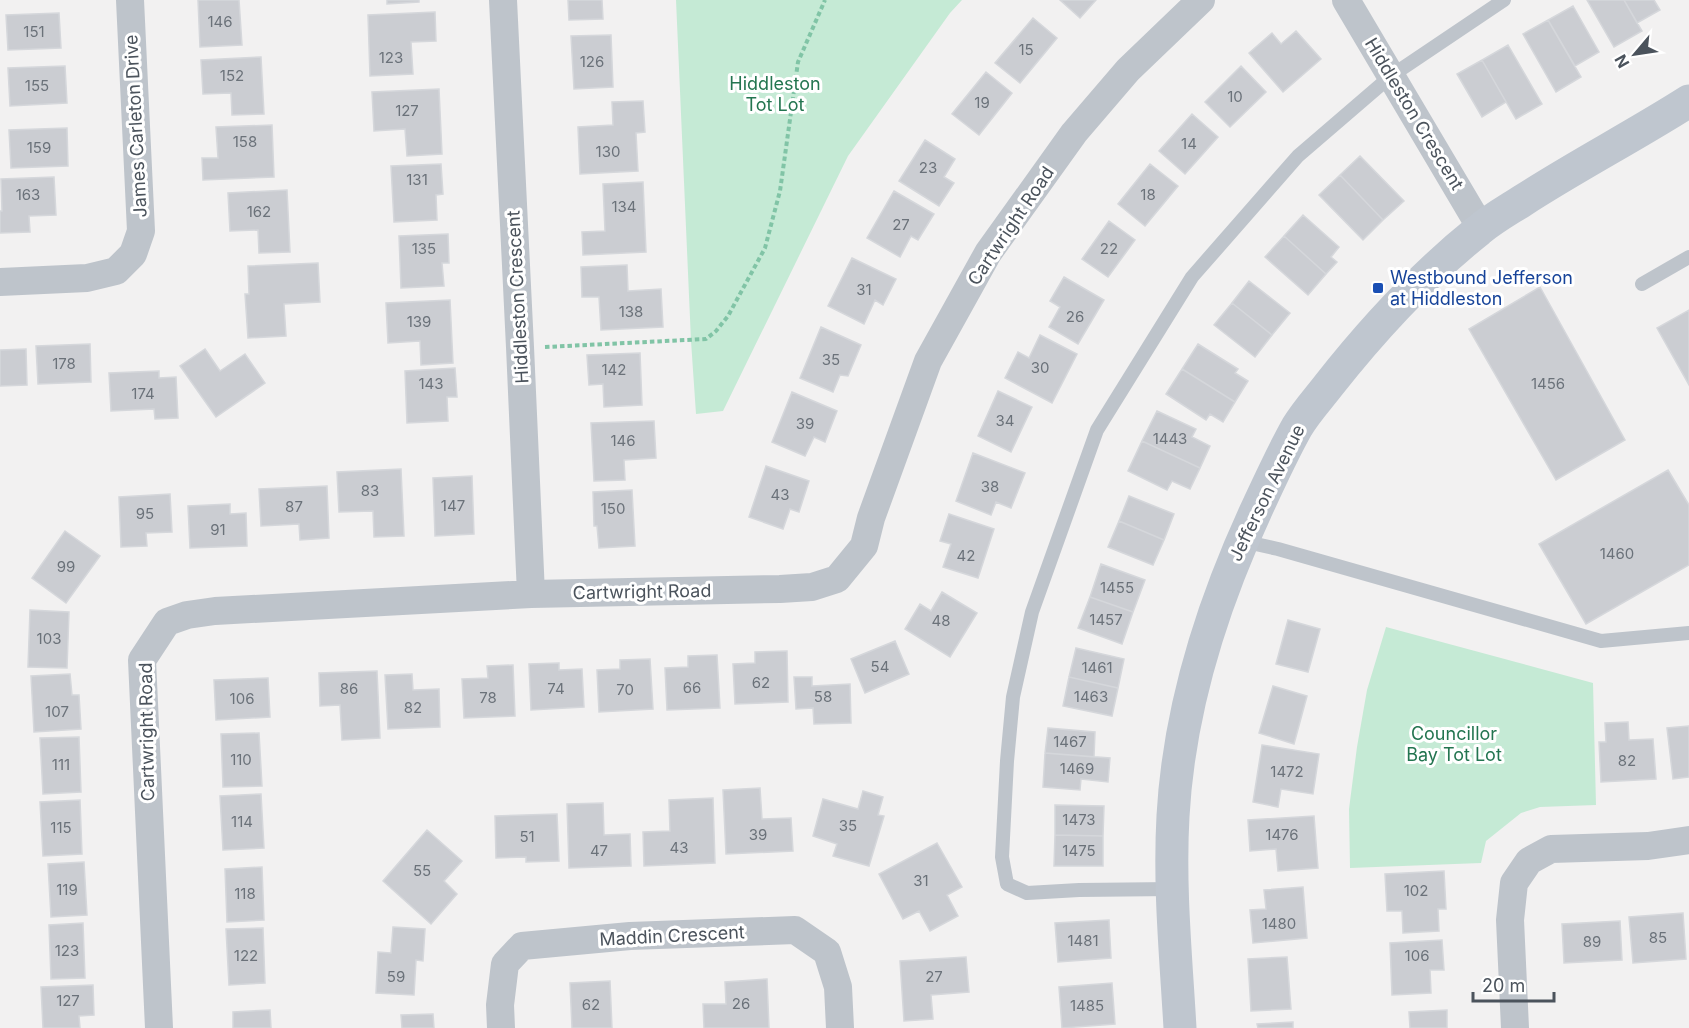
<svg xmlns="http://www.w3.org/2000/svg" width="1689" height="1028" viewBox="0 0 1689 1028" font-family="Inter,sans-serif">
	<rect width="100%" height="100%" fill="#f2f1f1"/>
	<!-- green -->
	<path fill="#c5ead5" d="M676 0H962L950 13 848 156 723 411 696 414 691 341Z
		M1386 627 1593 683 1596 805 1540 807 1521 813 1486 841 1481 863 1350 868 1349 809 1357 747 1367 690Z"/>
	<!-- building -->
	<path fill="#cbcdd2" stroke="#d5d7db" stroke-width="1.5" d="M198 0H239L242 45 200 47Z
		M387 0H419V2L387 4Z
		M568 0H602L603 19 569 20Z
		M1060 0H1096L1080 18Z
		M1587 0H1624L1642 31 1614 47Z
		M1624 0H1654L1660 10 1637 23Z
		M1573 6 1599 52 1575 66 1548 20Z
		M435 12 436 41 411 42 413 74 370 76 368 15Z
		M59 13 61 48 8 50 6 15Z
		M1033 18 1057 38 1020 83 995 63Z
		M1548 20 1581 77 1556 92 1523 34Z
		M1296 31 1321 59 1283 92 1249 53 1272 33 1281 44Z
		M611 35 613 87 574 89 571 36Z
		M1508 45 1542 104 1516 119 1482 60Z
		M261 57 264 114 232 115 231 93 203 94 201 60Z
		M1482 60 1506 102 1482 117 1457 74Z
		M65 66 67 103 10 106 8 68Z
		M1241 66 1266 92 1230 127 1205 102Z
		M986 72 1012 93 979 135 952 114Z
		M439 89 442 154 407 156 405 129 374 131 372 92Z
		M643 101 645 132 636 133 638 171 580 174 578 127 613 125 612 102Z
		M1192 114 1218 137 1185 174 1159 151Z
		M272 125 274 177 203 180 202 158H218L216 127Z
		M67 128 68 166 11 168 9 130Z
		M925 140 955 159 944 177 954 183 939 206 899 181Z
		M1360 156 1404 201 1383 220 1340 175Z
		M441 164 443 194 436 195 437 220 394 222 391 166Z
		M1150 164 1178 186 1145 226 1118 204Z
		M1340 175 1383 220 1363 240 1319 195Z
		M54 177 56 215 29 216 30 232 0 233V211H2L1 179Z
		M643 182 646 252 583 255 582 232 605 231 603 184Z
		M287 190 290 252 259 253 258 230 230 231 228 193Z
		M894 191 934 214 918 240 911 236 900 257 867 238Z
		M1303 215 1339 247 1331 257 1337 262 1326 274 1284 236Z
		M1109 221 1135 240 1108 277 1082 259Z
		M448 234 449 263H442L444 286 401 288 399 236Z
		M1284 236 1326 274 1308 295 1265 257Z
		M852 258 896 279 883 305 875 300 864 324 828 306Z
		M318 263 320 302 284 304 286 336 248 338 245 294H249L248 266Z
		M627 265 628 291 661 289 663 327 601 330 599 297H582L581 267Z
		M1064 277 1104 300 1078 344 1049 327 1060 307 1050 301Z
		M1249 281 1290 313 1272 335 1232 303Z
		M1540 287 1625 440 1556 480 1469 329Z
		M450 300 453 363 421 365 420 341 388 343 386 303Z
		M1232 303 1272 335 1255 357 1214 325Z
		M1689 310V385L1657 328Z
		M821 327 861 345 848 376 840 375 833 392 800 378Z
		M1040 335 1077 354 1052 403 1005 378 1018 352 1029 358Z
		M90 344 91 382 38 384 36 346Z
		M1198 344 1238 369 1235 373 1248 381 1235 402 1182 369Z
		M26 349 27 385 0 386V350Z
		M205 349 220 371 245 354 265 383 216 417 180 366Z
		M640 353 642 405 604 407 603 384 589 385 587 355Z
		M455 368 457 397H447L448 421 407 423 405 371Z
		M1182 369 1235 402 1223 422 1210 414 1206 420 1166 394Z
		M159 371V378L176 377 178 418 155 419 154 409 111 411 109 373Z
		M998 391 1032 407 1011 452 978 436Z
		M792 392 837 411 825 442 814 437 805 456 772 442Z
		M1157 411 1196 429 1192 437 1210 446 1200 468 1142 441Z
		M654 421 656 458 624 460 625 480 594 481 591 423Z
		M1142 441 1200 468 1190 489 1172 481 1167 490 1128 471Z
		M973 453 1025 473 1011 508 996 502 991 515 956 501Z
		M766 466 809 481 799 512 790 509 783 529 749 517Z
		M401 469 404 536 374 537 373 511 339 512 337 472Z
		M1668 470 1689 505V565L1586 624 1539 544Z
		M472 476 474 534 435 536 433 478Z
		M327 486 329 538 300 540 299 524 261 526 259 489Z
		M632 490 635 546 599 548 597 526H594L593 492Z
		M170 494 172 532 146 533 147 546 121 547 119 497Z
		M1129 496 1174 514 1164 540 1119 521Z
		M230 504V514L246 513 247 546 190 548 188 506Z
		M949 514 994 529 978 578 943 567 951 544 940 541Z
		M1119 521 1164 540 1153 565 1108 547Z
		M65 531 100 556 66 603 32 578Z
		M1101 564 1145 580 1133 612 1090 597Z
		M942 592 977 613 950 657 905 629 920 604 931 611Z
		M1090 597 1133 612 1122 644 1078 628Z
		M30 610 69 612 67 668 28 667Z
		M1288 620 1320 629 1308 672 1276 664Z
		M895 641 909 674 865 693 851 659Z
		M1076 648 1124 659 1118 688 1069 677Z
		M787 651 788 702 735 704 733 664 755 663V652Z
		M717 655 720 708 667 710 665 668 688 667V656Z
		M650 659 653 709 599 712 597 670 620 669V660Z
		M559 663V670L582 669 584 707 531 710 529 664Z
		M513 665 515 716 464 718 462 679 488 678 487 666Z
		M377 671 380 738 342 740 340 705 320 706 319 673Z
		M70 674 72 695H79L81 729 34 732 31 676Z
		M412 674 413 690 439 689 440 727 388 729 385 675Z
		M794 677H812V686L850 684 851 723 814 724 813 708 796 709Z
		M1069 677 1118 688 1112 716 1063 706Z
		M268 678 270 717 216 720 214 680Z
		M1273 686 1307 696 1294 744 1259 733Z
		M1628 722 1629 740 1653 739 1656 779 1601 782 1599 742H1606L1605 723Z
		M1689 726V777L1673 779 1667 728Z
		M1048 728 1095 732 1094 757 1045 753Z
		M259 733 262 786 223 787 221 734Z
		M79 737 81 792 43 794 40 738Z
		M1262 745 1319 754 1313 794 1281 789 1278 807 1253 802Z
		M1045 753 1110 758 1108 782 1081 779 1080 790 1043 787Z
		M760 788 762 819 791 818 793 851 726 854 723 790Z
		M863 791 883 797 878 815 884 816 869 866 833 856 837 844 813 836 823 799 858 809Z
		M261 794 264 848 223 850 220 796Z
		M713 798 715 863 644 866 643 832 670 831 669 800Z
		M80 800 82 854 43 856 40 802Z
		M603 803 604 835 630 834 631 866 569 868 567 804Z
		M1055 805 1104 806 1103 836 1055 835Z
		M557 814 559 861 526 862V857L496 858 495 816Z
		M1314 816 1318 868 1278 871 1276 849 1250 851 1248 820Z
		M427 830 462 861 444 881 457 894 431 924 383 881Z
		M1055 835 1103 836V866H1054Z
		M937 843 962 887 947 895 958 916 930 931 919 911 903 919 879 874Z
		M84 862 87 915 51 917 48 864Z
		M262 867 264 920 227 922 225 869Z
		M1444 871 1446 909H1438L1439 931 1403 933 1402 911H1387L1385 874Z
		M1303 887 1307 938 1253 943 1250 910 1266 909 1264 890Z
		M1683 913 1686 959 1633 963 1629 917Z
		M1109 920 1111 958 1058 962 1055 923Z
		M1620 921 1622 960 1564 963 1562 924Z
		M83 923 85 978 51 979 49 925Z
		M393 927 425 929 423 961 416 960 414 995 376 993 378 952 391 953Z
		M263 928 265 983 229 985 226 929Z
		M1442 940 1444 970H1430L1431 993 1392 995 1390 943Z
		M966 957 969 992 931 995 933 1019 904 1021 900 961Z
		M1287 957 1291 1009 1251 1011 1248 959Z
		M767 979 769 1028H704L703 1004H726L725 982Z
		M610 981 612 1028H572L570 983Z
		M1112 983 1115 1024 1062 1028 1059 987Z
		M93 985 94 1015 79 1016 80 1028H43L41 987Z
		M270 1010 271 1028H233V1012Z
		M1447 1010V1028H1410L1409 1012Z
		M433 1014 434 1028H402L401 1015Z
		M1293 1022V1028H1258L1257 1024Z"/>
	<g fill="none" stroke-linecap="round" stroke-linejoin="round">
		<!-- path -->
		<path stroke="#81c4a6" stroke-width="4" stroke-dasharray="4.5 3" stroke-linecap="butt" d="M545 347 706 339 716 331 728 316 765 248 780 191 798 62 825 0"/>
		<!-- lane -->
		<path stroke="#bec4cb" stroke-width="14" d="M1642 284 1689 257
			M1242 541 1278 549 1601 641 1689 633
			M1172 889 1079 890 1027 893 1007 884 1002 857 1007 761 1013 697 1032 612 1097 430 1192 277 1298 156 1391 76 1504 0"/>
		<!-- street -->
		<path stroke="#bec4cb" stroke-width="28" d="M503 0 520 347 531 594
			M1346 0 1481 228
			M0 282 87 278 116 271 133 254 141 231 130 0
			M159 1028 142 660 167 622 187 615 215 611 531 594 780 589 812 587 837 579 864 546 871 518 928 361 988 253 1074 133 1128 70 1201 0
			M501 1028 500 1005 505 964 522 946 630 936 795 930 827 952 838 987 840 1028
			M1515 1028 1510 920 1514 883 1529 861 1551 849 1648 846 1689 840"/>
		<!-- secondary -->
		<path stroke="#bfc6cf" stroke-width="33" d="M1180 1028C1176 958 1169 887 1173 816 1179 707 1213 602 1259 504 1271 478 1283 452 1297 427 1306 412 1318 399 1328 386 1372 330 1424 274 1479 230 1492 219 1508 210 1522 201 1576 166 1634 136 1689 101"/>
	</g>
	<!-- markers -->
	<rect fill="#1a4fb4" stroke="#fff" stroke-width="2" x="1372" y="282" width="12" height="12" rx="3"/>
	<g text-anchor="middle" stroke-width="6" stroke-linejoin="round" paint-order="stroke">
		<!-- number labels -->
		<g font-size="15" fill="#6b727a">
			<text x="220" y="27">146</text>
			<text x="34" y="37">151</text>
			<text x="1026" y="55">15</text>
			<text x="391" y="63">123</text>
			<text x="592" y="67">126</text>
			<text x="232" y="81">152</text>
			<text x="37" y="91">155</text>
			<text x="1235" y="102">10</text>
			<text x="982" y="108">19</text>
			<text x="407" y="116">127</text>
			<text x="245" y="147">158</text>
			<text x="1189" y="149">14</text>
			<text x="39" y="153">159</text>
			<text x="608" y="157">130</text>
			<text x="928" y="173">23</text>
			<text x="417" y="185">131</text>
			<text x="28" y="200">163</text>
			<text x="1148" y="200">18</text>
			<text x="624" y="212">134</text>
			<text x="259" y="217">162</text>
			<text x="901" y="230">27</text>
			<text x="424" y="254">135</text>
			<text x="1109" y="254">22</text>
			<text x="864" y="295">31</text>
			<text x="631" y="317">138</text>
			<text x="1075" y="322">26</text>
			<text x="419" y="327">139</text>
			<text x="831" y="365">35</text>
			<text x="64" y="369">178</text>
			<text x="1040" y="373">30</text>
			<text x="614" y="375">142</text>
			<text x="431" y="389">143</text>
			<text x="1548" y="389">1456</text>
			<text x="143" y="399">174</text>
			<text x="1005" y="426">34</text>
			<text x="805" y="429">39</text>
			<text x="1170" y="444">1443</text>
			<text x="623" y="446">146</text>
			<text x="990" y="492">38</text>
			<text x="370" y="496">83</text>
			<text x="780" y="500">43</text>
			<text x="453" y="511">147</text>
			<text x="294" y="512">87</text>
			<text x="613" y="514">150</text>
			<text x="145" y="519">95</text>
			<text x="218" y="535">91</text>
			<text x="1617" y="559">1460</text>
			<text x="966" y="561">42</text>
			<text x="66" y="572">99</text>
			<text x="1117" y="593">1455</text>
			<text x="1106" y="625">1457</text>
			<text x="941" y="626">48</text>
			<text x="49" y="644">103</text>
			<text x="880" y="672">54</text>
			<text x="1097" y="673">1461</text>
			<text x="761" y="688">62</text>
			<text x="692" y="693">66</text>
			<text x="349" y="694">86</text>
			<text x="556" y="694">74</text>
			<text x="625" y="695">70</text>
			<text x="823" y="702">58</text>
			<text x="1091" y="702">1463</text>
			<text x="488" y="703">78</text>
			<text x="242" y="704">106</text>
			<text x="413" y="713">82</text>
			<text x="57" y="717">107</text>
			<text x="1070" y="747">1467</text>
			<text x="241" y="765">110</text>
			<text x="1627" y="766">82</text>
			<text x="61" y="770">111</text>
			<text x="1077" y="774">1469</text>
			<text x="1287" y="777">1472</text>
			<text x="1079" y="825">1473</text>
			<text x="242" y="827">114</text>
			<text x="848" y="831">35</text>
			<text x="61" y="833">115</text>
			<text x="758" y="840">39</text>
			<text x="1282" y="840">1476</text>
			<text x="527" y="842">51</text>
			<text x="679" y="853">43</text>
			<text x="599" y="856">47</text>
			<text x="1079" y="856">1475</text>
			<text x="422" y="876">55</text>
			<text x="921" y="886">31</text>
			<text x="67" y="895">119</text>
			<text x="1416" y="896">102</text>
			<text x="245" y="899">118</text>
			<text x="1279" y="929">1480</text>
			<text x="1658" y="943">85</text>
			<text x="1083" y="946">1481</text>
			<text x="1592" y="947">89</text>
			<text x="67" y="956">123</text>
			<text x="246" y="961">122</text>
			<text x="1417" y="961">106</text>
			<text x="396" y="982">59</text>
			<text x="934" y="982">27</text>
			<text x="68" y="1006">127</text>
			<text x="741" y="1009">26</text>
			<text x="591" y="1010">62</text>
			<text x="1087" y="1011">1485</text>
		</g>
		<!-- park labels -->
		<g font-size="18" fill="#237550" stroke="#fff">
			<text x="775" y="90">Hiddleston<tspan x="775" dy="21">Tot Lot</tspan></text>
			<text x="1454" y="740">Councillor<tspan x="1454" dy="21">Bay Tot Lot</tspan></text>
		</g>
		<!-- street labels -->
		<g font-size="18" fill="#4b535c" stroke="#fff">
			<text transform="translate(1414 114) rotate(59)" y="6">Hiddleston Crescent</text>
			<text transform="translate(136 126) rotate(-93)" y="6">James Carleton Drive</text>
			<text transform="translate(1011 226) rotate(-56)" y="6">Cartwright Road</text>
			<text transform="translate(518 297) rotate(-93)" y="6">Hiddleston Crescent</text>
			<text transform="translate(1267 493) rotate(-64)" y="6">Jefferson Avenue</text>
			<text transform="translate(642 592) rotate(-1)" y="6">Cartwright Road</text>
			<text transform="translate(147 732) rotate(-91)" y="6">Cartwright Road</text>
			<text transform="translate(672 936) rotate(-3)" y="6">Maddin Crescent</text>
		</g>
		<!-- transit labels -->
		<g font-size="18" fill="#164399" stroke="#fff" text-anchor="start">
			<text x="1390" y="284">Westbound Jefferson<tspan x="1390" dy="21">at Hiddleston</tspan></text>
		</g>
	</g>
	<!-- north arrow -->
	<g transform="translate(1635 54) rotate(241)" stroke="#ffffff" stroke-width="4.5" paint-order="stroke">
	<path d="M0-4.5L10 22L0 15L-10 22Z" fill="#4b535c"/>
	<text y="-9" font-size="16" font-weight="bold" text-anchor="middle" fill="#4b535c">N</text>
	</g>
	<!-- scale -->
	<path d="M1473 992v9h81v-9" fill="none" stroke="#4b535c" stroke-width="3"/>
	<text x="1482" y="992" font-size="18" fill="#4b535c" stroke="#ffffff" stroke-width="4.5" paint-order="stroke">20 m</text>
</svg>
